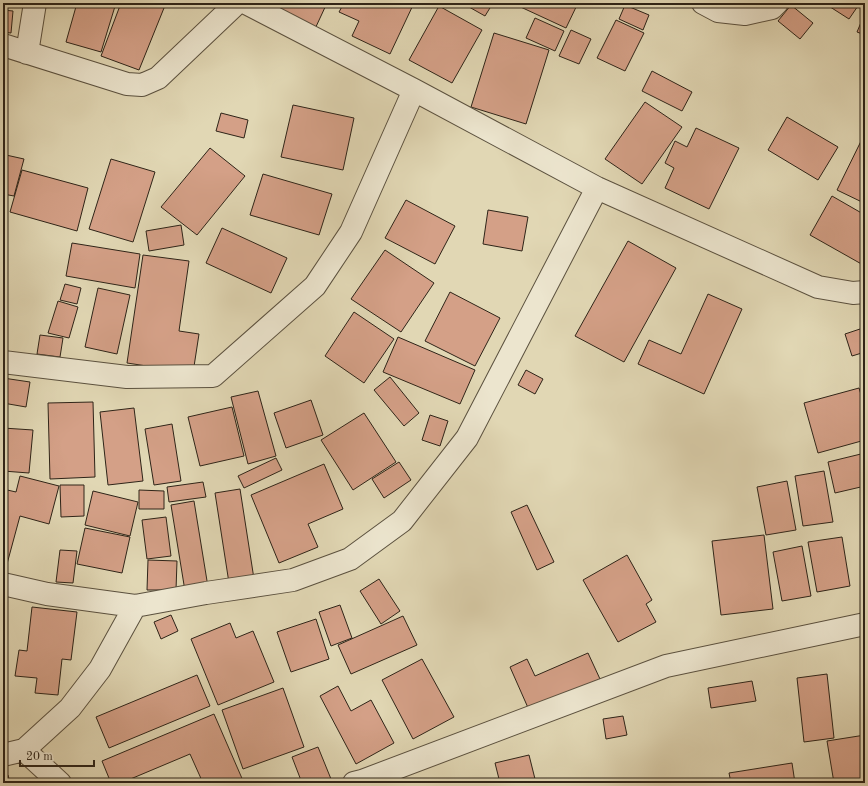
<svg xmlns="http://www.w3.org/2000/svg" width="868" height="786" viewBox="0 0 868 786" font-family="'Old Standard TT',serif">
	<rect width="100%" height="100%" fill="#e1d7b4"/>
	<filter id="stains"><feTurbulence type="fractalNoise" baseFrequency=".005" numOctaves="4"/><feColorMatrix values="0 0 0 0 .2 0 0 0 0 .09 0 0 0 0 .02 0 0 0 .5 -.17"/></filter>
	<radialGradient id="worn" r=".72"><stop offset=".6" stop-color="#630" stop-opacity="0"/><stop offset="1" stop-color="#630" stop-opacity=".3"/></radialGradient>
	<!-- building -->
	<path fill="#d4a087" stroke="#2e2418" d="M77 3H116L101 52 66 42Z
		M121 3H166L139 70 101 56Z
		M273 3H327L314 31 269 11Z
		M344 3H414L390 54 352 36 359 21 339 12Z
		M462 3H493L485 16Z
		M512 3H578L566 28Z
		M824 3H860L849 19Z
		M625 5 649 15 643 30 619 19Z
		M791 5 813 23 800 39 778 21Z
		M439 6 482 30 452 83 409 60Z
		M3 10 13 11 11 33 3 32Z
		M865 13V35L857 32Z
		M535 18 564 31 555 51 526 38Z
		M616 20 644 33 625 71 597 58Z
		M571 30 591 39 579 64 559 56Z
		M494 33 549 50 526 124 471 107Z
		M652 71 692 92 682 111 642 91Z
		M645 102 682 127 642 184 605 159Z
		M293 105 354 118 343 170 281 157Z
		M221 113 248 120 244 138 216 131Z
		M787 117 838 147 818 180 768 150Z
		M696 128 739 148 709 209 665 188 674 168 665 163 675 141 687 147Z
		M865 133V202L864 203 837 190Z
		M210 148 245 176 197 235 161 207Z
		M6 155 24 159 14 196 3 194V170Z
		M111 159 155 172 133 242 89 229Z
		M22 170 88 188 77 231 10 212Z
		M263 174 332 194 319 235 250 215Z
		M832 196 865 215V266L810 235Z
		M406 200 455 226 435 264 385 238Z
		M488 210 528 217 522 251 483 244Z
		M181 225 184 245 149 251 146 231Z
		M222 228 287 258 271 293 206 263Z
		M628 241 676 268 624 362 575 336Z
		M72 243 140 254 135 288 66 276Z
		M385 250 434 283 401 332 351 299Z
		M143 255 189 261 179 331 199 334 193 373 127 363Z
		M65 284 81 288 77 304 60 300Z
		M98 288 130 295 117 354 85 347Z
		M450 292 500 318 475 366 425 341Z
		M708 294 742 309 704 394 638 364 649 340 681 354Z
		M58 301 78 307 69 338 48 333Z
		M354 312 394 339 364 383 325 356Z
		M863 328 865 334V352L852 356 845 334Z
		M40 335 63 338 60 357 37 354Z
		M398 337 475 370 460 404 383 372Z
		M526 370 543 379 535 394 518 385Z
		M390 377 419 413 404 426 374 390Z
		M3 378 30 382 26 407 3 403Z
		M859 388 863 401H865V440L818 453 804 403Z
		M258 391 276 456 248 464 231 397Z
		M311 400 323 435 286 448 274 413Z
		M93 402 95 477 50 479 48 403Z
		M232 407 244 456 200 466 188 417Z
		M134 408 143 481 108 485 100 412Z
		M364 413 396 462 353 490 321 440Z
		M430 415 448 421 440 446 422 440Z
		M172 424 181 481 154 485 145 429Z
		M3 428 33 430 29 473 3 471Z
		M865 453V486L835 493 828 462Z
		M276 458 282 470 244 488 238 476Z
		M399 462 411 480 384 498 372 479Z
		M324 464 343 509 308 524 318 547 279 563 251 495Z
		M824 471 833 522 803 526 795 476Z
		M20 476 59 486 49 524 20 516 4 575H3V489L16 492Z
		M787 481 796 530 766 535 757 487Z
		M203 482 206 497 169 502 167 487Z
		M60 485H84V516L61 517Z
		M240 489 254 579 229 583 215 493Z
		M139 490 164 491V509H139Z
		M93 491 138 502 130 536 85 525Z
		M194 501 208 587 185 591 171 505Z
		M527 505 554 562 537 570 511 512Z
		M166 517 171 556 147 559 142 520Z
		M85 528 130 537 122 573 77 564Z
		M764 535 773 609 721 615 712 541Z
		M842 537 850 586 817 592 808 542Z
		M802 546 811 596 782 601 773 552Z
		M60 550 77 551 73 583 56 582Z
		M627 555 652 600 646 604 656 622 618 642 583 580Z
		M148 560 177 561 176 590H147Z
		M379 579 400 611 381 624 360 591Z
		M340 605 352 638 331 646 319 612Z
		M32 607 77 612 71 660 62 659 58 695 35 693 37 678 15 676 19 650 27 651Z
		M171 615 178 631 161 639 154 622Z
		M403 616 417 645 351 674 338 645Z
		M316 619 329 659 291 672 277 632Z
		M230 623 236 638 253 631 274 682 218 705 191 639Z
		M588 653 600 679 529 710 510 667 527 659 535 676Z
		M422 659 454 717 413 739 382 680Z
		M827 674 834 738 804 742 797 678Z
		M197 675 210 706 109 748 96 717Z
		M752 681 756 701 711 708 708 688Z
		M338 686 351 711 371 700 394 743 356 764 320 696Z
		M283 688 304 747 243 769 222 710Z
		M214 714 244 783H203L190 754 121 783H111L102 761Z
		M623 716 627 735 606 739 603 719Z
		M865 735V780L847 783H834L827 741Z
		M318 747 331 779 321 783H302L292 757Z
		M529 755 536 783H500L495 763Z
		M792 763 795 783H731L729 773Z
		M8 775 10 783H3V776Z"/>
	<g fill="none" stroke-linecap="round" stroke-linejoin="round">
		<defs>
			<path id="minor" d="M246 3 414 90 597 188 818 287 853 293 865 292
				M703 3 718 11 745 14 772 8 777 3
				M3 45 127 84 142 85 158 78 237 3
				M27 53 35 3
				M3 362 127 377 213 376 315 286 351 232 414 90
				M3 584 47 594 135 606 206 593 293 580 350 559 402 521 467 438 597 188
				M24 750 60 783
				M3 755 24 750 70 708 100 669 135 606
				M354 783 362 781 666 666 865 624"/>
		</defs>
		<!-- minor casing -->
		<use href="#minor" stroke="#5b513f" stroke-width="24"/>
		<!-- minor -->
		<use href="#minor" stroke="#ece5ce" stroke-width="22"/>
	</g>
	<!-- margin -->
	<rect width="868" height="786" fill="none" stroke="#e1d7b4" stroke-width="16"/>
	<rect x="4" y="4" width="860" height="778" fill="none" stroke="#2e2418" stroke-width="2"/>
	<rect x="8" y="8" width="852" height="770" fill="none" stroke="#2e2418"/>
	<!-- scale -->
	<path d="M20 760v6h74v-6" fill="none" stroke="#2e2418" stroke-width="2"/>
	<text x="26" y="760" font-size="12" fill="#2e2418" stroke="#ece5ce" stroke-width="3" paint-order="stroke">20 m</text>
	<rect width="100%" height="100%" filter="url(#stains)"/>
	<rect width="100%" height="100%" fill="url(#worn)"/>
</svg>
